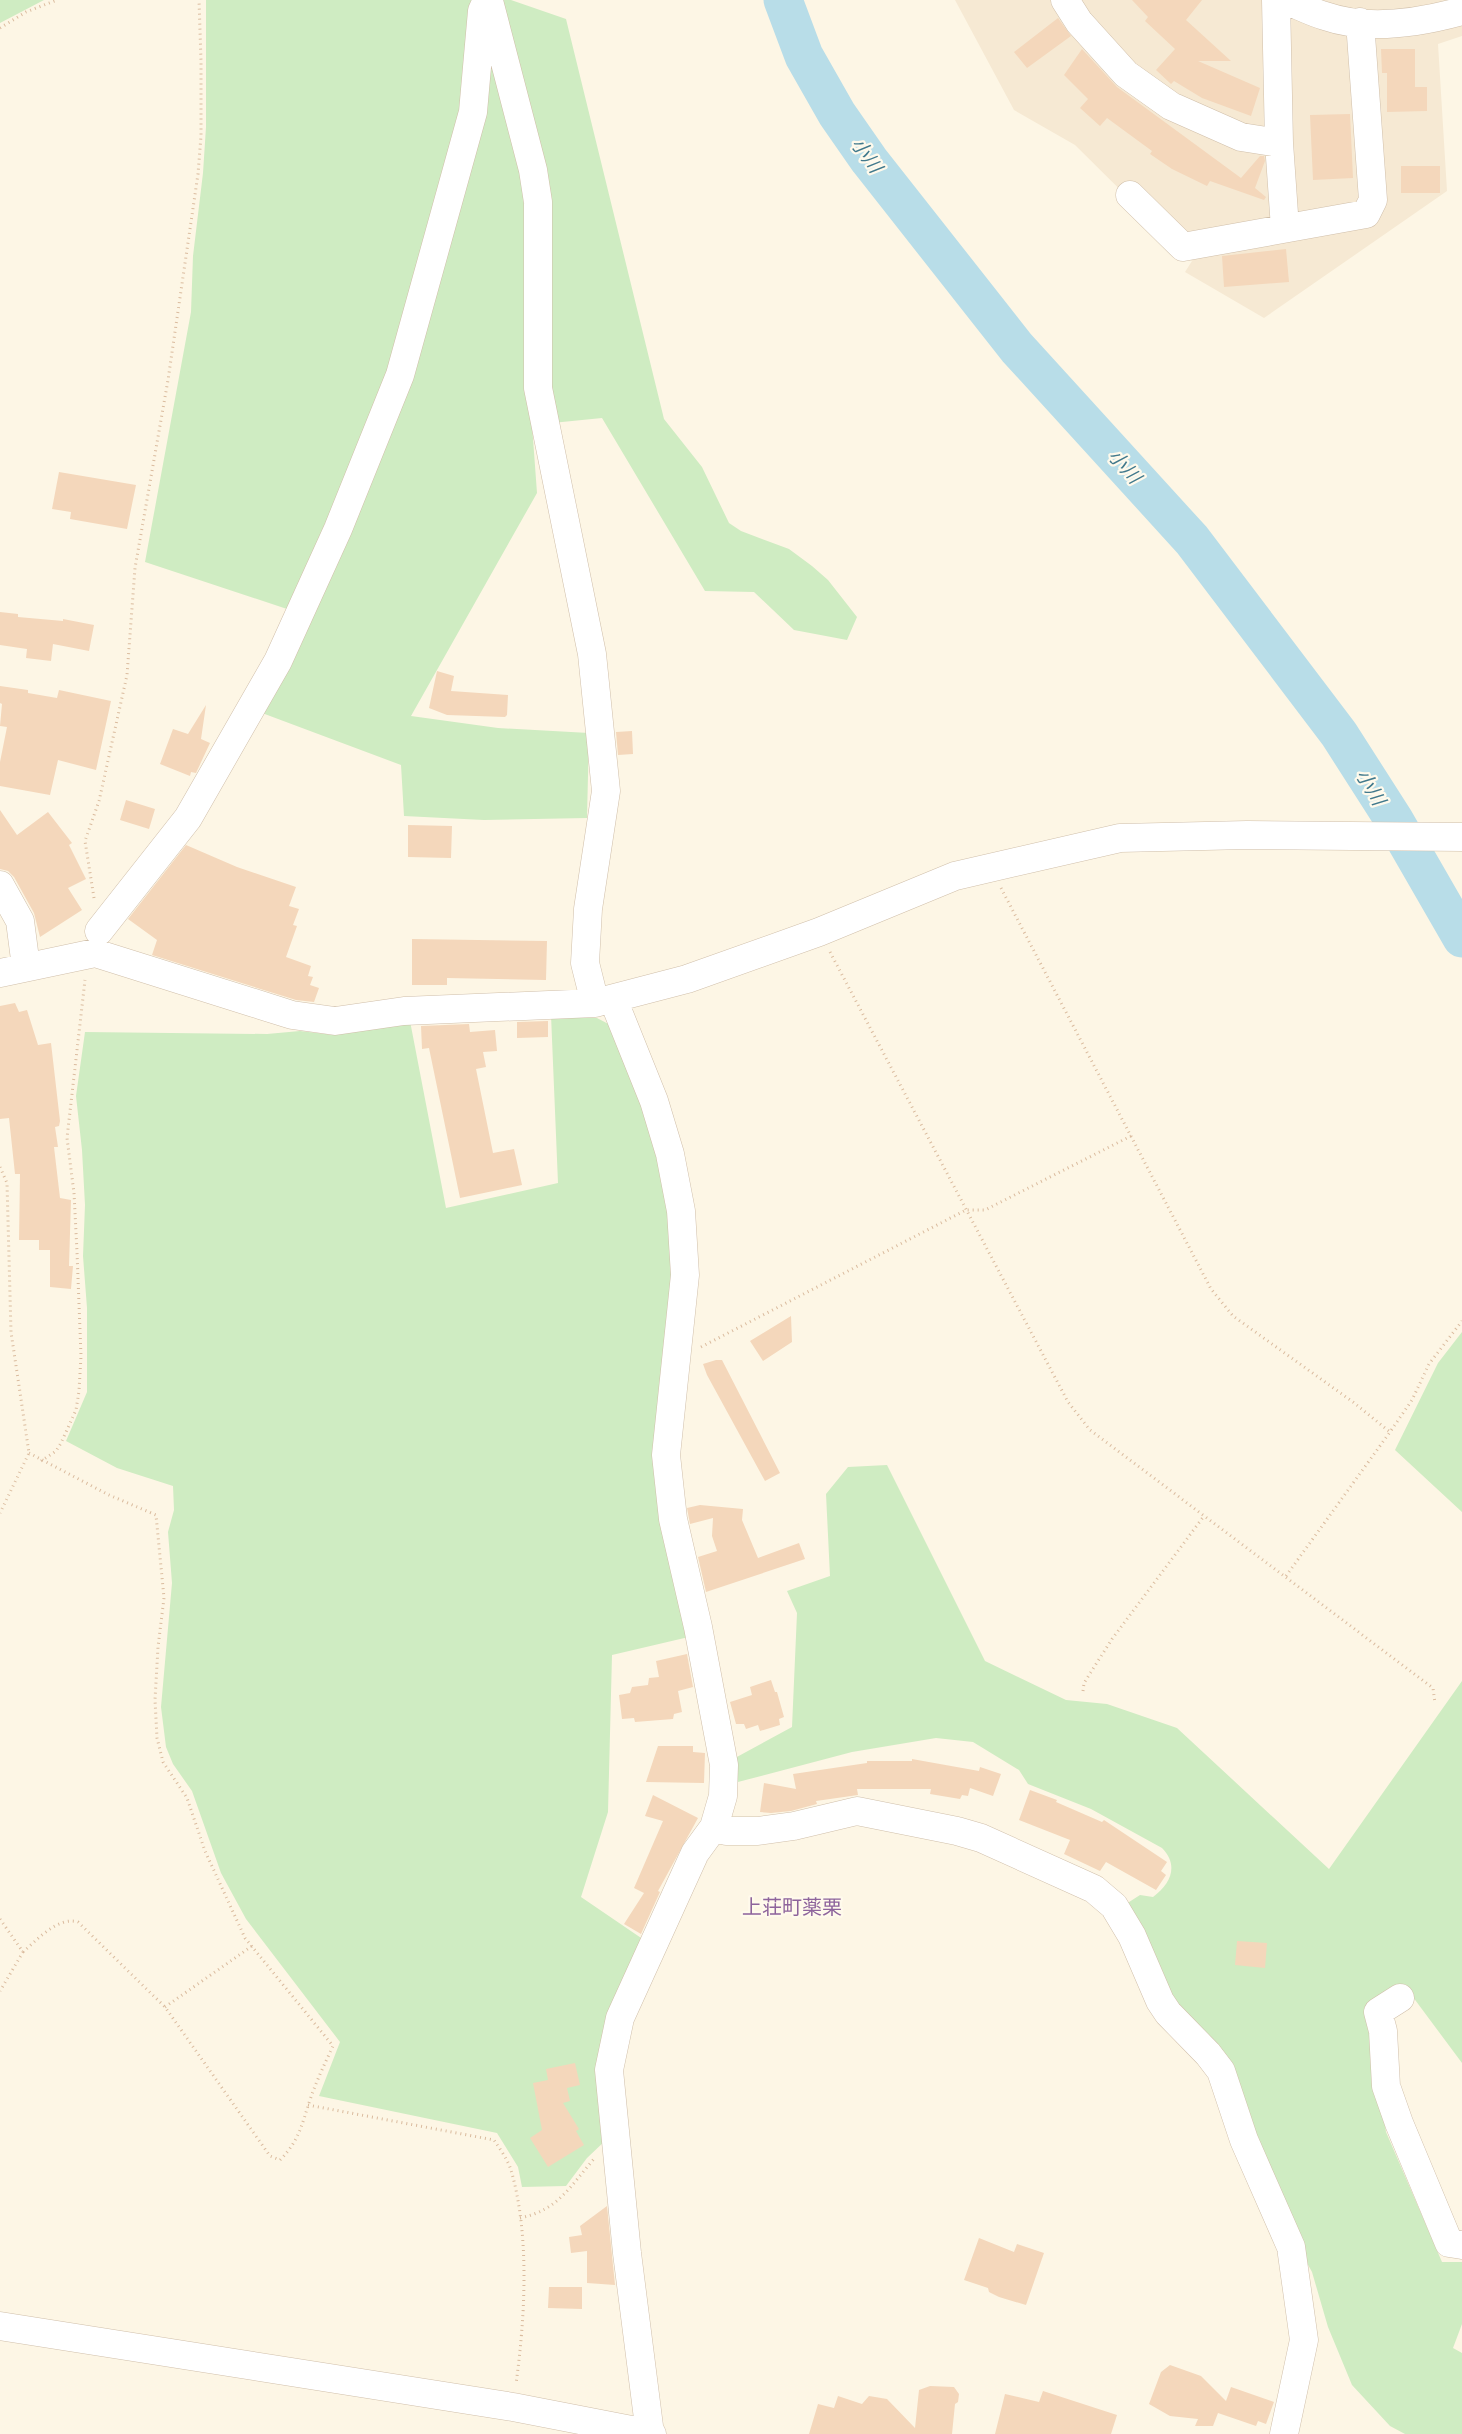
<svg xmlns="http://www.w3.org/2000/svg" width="1462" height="2434" viewBox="0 0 1462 2434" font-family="'Archivo Narrow','Noto Sans JP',sans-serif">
	<rect width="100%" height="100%" fill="#fdf6e5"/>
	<!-- residential -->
	<path fill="#f6e9d3" d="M955 0H1462V36L1438 44 1447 191 1264 318 1185 272 1192 261 1075 145 1014 110Z"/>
	<!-- green -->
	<path fill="#cfecc2" d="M0 0H44L0 23Z
		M206 0H511L566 19 664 419 702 467 729 523 741 531 789 549 812 566 828 580 857 617 847 640 794 630 754 592 705 591 602 418 532 425 537 493 411 716 498 728 589 733 587 818 484 820 404 816 401 765 251 709 302 614 145 562 191 312 193 256 203 173 206 127Z
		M551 1015 597 1018 616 1028 636 1071 671 1203 672 1355 693 1636 612 1655 608 1812 581 1897 647 1942 607 2139 587 2158 566 2186 522 2187 518 2167 497 2133 319 2096 340 2042 246 1919 221 1873 192 1791 173 1764 166 1747 161 1707 172 1583 168 1532 174 1510 173 1486 117 1468 66 1441 87 1392V1308L83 1256 85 1205 82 1150 76 1096 85 1032 267 1034 300 1031 334 1035 410 1021 446 1208 558 1183Z
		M1462 1332V1512L1395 1450 1438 1363Z
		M887 1465 985 1661 1066 1700 1107 1704 1177 1728 1329 1869 1462 1681V2063L1404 1985 1364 2008 1380 2051 1381 2098 1386 2132 1442 2262H1462V2324L1453 2348 1462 2353V2434H1405L1390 2426 1352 2385 1328 2327 1312 2272 1301 2252 1224 2063 1169 2006 1126 1904 1140 1895 1153 1897C1171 1884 1179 1865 1162 1848L1091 1809 1028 1784 1019 1770 973 1742 936 1738 852 1752 738 1782 735 1758 792 1727 797 1613 787 1591 830 1576 826 1494 848 1467Z"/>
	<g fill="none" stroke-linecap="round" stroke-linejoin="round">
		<!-- river -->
		<path stroke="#b8dde8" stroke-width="39" d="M783 0 804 56 837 114 869 160 1017 348 1192 540 1339 734 1394 820 1462 938"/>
	</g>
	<!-- building -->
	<path fill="#f4d7bb" d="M1132 0H1202L1186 20 1231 61H1198L1260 88 1251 116 1202 98 1174 81 1171 84 1156 70 1175 49 1145 21 1148 17Z
		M1058 18 1071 36 1027 68 1014 52Z
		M1082 49 1117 87 1241 178 1260 156H1264L1265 161 1255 188 1266 197 1264 200 1210 181 1207 186 1172 169 1150 154 1152 151 1107 118 1100 126 1080 108 1088 99 1064 75Z
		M1381 49H1415V87H1427V111L1387 112V73H1382Z
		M1350 114 1353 178 1313 180 1310 115Z
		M1401 166H1440V193H1401Z
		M1286 249 1289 282 1224 287 1222 256Z
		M59 472 136 485 127 529 70 519 71 512 52 509Z
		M0 612 18 614V617L63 621V619L94 625 89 651 53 644 51 661 26 658 27 649 0 645Z
		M437 671 454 676 451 691 508 695 507 715 505 717 447 715 429 708Z
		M0 686 28 690V693L57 698 59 690 111 701 96 770 58 760 50 795 0 786V762L7 727 0 726 2 704 0 703Z
		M206 705 201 739 210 743 196 773 191 772 190 776 160 764 173 729 188 734Z
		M632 731 633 754 618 755 616 732Z
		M126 800 155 809 149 829 120 820Z
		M0 810 17 835 48 812 72 843 69 845 86 879 68 888 82 910 40 937 34 913 14 877 8 871 0 869Z
		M408 825 452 826 451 858 408 857Z
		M186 845 237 867 296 887 289 906 299 909 293 925 297 926 286 957 311 966 308 976 313 977 310 985 319 988 314 1002 296 1000 152 955 157 940 128 919Z
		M412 939 547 941 546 980 447 978V985H412Z
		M15 1003 19 1012 27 1010 38 1045 51 1043 60 1121 59 1126 55 1127 58 1147H54L60 1198 71 1200 69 1266H73L71 1289 50 1287V1250H39V1240H19L20 1174H15L9 1118 0 1119V1006Z
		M548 1021V1037L517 1038V1022Z
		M469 1024 470 1032 495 1030 497 1051 483 1052 486 1067 476 1069 493 1153 514 1149 522 1185 460 1198 429 1048 422 1049 421 1026Z
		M791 1316 792 1342 763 1361 750 1341Z
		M716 1360H722L780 1473 765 1481 707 1375 703 1364Z
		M700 1505 743 1509 742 1520 758 1558 799 1543 805 1559 706 1592 698 1557 717 1551 712 1536 713 1518 690 1524 687 1508Z
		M687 1654 693 1687 678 1691 682 1712 674 1714 673 1719 635 1722 634 1718 622 1719 619 1695 630 1693 632 1687 648 1685 649 1678 659 1677 656 1661Z
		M771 1680 775 1692H777L784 1717 779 1719 780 1725 760 1731 758 1725 746 1729 744 1724H736L730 1702 752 1695 750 1687Z
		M658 1746H693V1752L705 1753 704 1783 646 1782Z
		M912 1759 979 1771 980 1767 1001 1774 993 1796 970 1788 968 1796 962 1795 960 1799 930 1794 931 1789H857L858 1795 816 1801 817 1804 791 1811 771 1813 760 1812 764 1783 796 1789 793 1774 867 1763V1761H912Z
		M1030 1790 1057 1800 1056 1802 1102 1822 1104 1820 1167 1862 1161 1871 1166 1875 1156 1890 1106 1862 1100 1871 1064 1854 1070 1840 1019 1820Z
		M653 1795 698 1818 658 1891 660 1892 641 1934 624 1924 644 1893 634 1888 663 1821 645 1816Z
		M1237 1941 1267 1943 1265 1968 1235 1965Z
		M575 2063 580 2085 567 2088 570 2101 563 2103 579 2129 576 2131 584 2145 548 2167 530 2138 542 2130 533 2083 548 2080 546 2069Z
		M607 2206 615 2285 587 2283V2251L571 2253 569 2237 582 2235 580 2226Z
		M979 2238 1014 2252 1017 2244 1044 2253 1026 2305 999 2297 989 2292 988 2288 964 2280Z
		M549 2287H582V2309L548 2308Z
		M1170 2365 1201 2376 1226 2401 1231 2387 1274 2402 1266 2424 1258 2421 1256 2426 1218 2413 1213 2426H1195L1198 2419 1170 2416 1149 2404 1161 2372Z
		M930 2386 954 2387 959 2394 958 2402 955 2404 952 2434H809L818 2404 834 2408 838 2396 862 2404 869 2396 887 2399 915 2428 919 2390Z
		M1043 2391 1117 2415 1111 2434H995L1005 2394 1039 2402Z"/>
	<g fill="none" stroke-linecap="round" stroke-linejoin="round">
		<defs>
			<path id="minor" d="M1065 0 1079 22 1126 74 1171 106 1241 137 1279 143
				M1276 0 1279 143 1285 228
				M1285 0C1298 5 1311 12 1325 16 1368 31 1419 23 1462 11
				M489 1 533 170 538 202V388L592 654 606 791 588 909 585 963 595 1003
				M1130 195 1183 247 1366 214 1373 200 1360 22
				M0 885 20 921 26 967
				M99 931 188 818 278 661 338 529 400 375 473 112 482 11 487 0
				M0 973 95 953 292 1015 335 1021 404 1011 595 1003 687 979 819 932 955 876 1120 838 1247 835 1462 837
				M613 999 654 1101 670 1154 681 1211 685 1275 666 1455 673 1519 698 1627 724 1765 723 1796 714 1827 695 1853 620 2018 609 2070 627 2253 650 2434
				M714 1827 726 1831H758L794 1826 857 1811 957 1831 981 1838 1094 1889 1114 1906 1132 1936 1160 2001 1168 2013 1208 2054 1221 2071 1244 2140 1291 2247 1304 2340 1284 2434
				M1400 1998 1378 2012 1383 2031 1386 2086 1399 2123 1449 2243 1462 2245
				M0 2326 513 2407 652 2434"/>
		</defs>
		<!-- minor casing -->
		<use href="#minor" stroke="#d0bfaa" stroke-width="29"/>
		<!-- path -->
		<path stroke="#dabb9e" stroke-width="3" stroke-dasharray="1 4" stroke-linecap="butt" d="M0 28 26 12 57 0
			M1001 888 1211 1289 1233 1316 1353 1402 1390 1432
			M94 898 85 841 99 801 127 675 135 568 168 380 198 174 201 136V61L199 0
			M830 952 1068 1402 1090 1430 1433 1688 1435 1703
			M0 1167 7 1183 11 1332 29 1453 0 1513
			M701 1347 966 1210H985L1131 1136
			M41 1461 56 1451 61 1443 76 1410 79 1391 81 1356 77 1252 74 1193 67 1138 85 980
			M1286 1576 1390 1432 1412 1400 1429 1364 1462 1321
			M1083 1691 1084 1683 1112 1639 1204 1516
			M0 1919 23 1952 0 1991
			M23 1952C37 1940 58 1916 78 1922L165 2007 270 2156 280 2160C300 2140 302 2123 311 2097 317 2080 325 2063 333 2046L245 1938 205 1851 187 1798 163 1762 157 1738 155 1700 158 1647 164 1598 156 1515 109 1495 29 1453
			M165 2007 252 1946
			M308 2105 494 2140C500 2149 508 2160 511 2170 530 2235 525 2318 516 2384
			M520 2218C559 2210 570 2186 594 2159"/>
		<!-- minor -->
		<use href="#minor" stroke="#fff" stroke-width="28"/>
	</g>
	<g text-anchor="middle" stroke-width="4.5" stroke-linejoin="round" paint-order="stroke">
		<!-- water labels -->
		<g font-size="19" font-style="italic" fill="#41798c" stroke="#fffaec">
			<text transform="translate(867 155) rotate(54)" y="7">小川</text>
			<text transform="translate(1125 466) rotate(48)" y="7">小川</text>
			<text transform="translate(1371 787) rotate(59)" y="7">小川</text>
		</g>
		<!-- quarter labels -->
		<g font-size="20" fill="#8e649c" stroke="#fffaec">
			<text x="792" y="1914">上荘町薬栗</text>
		</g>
	</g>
</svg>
